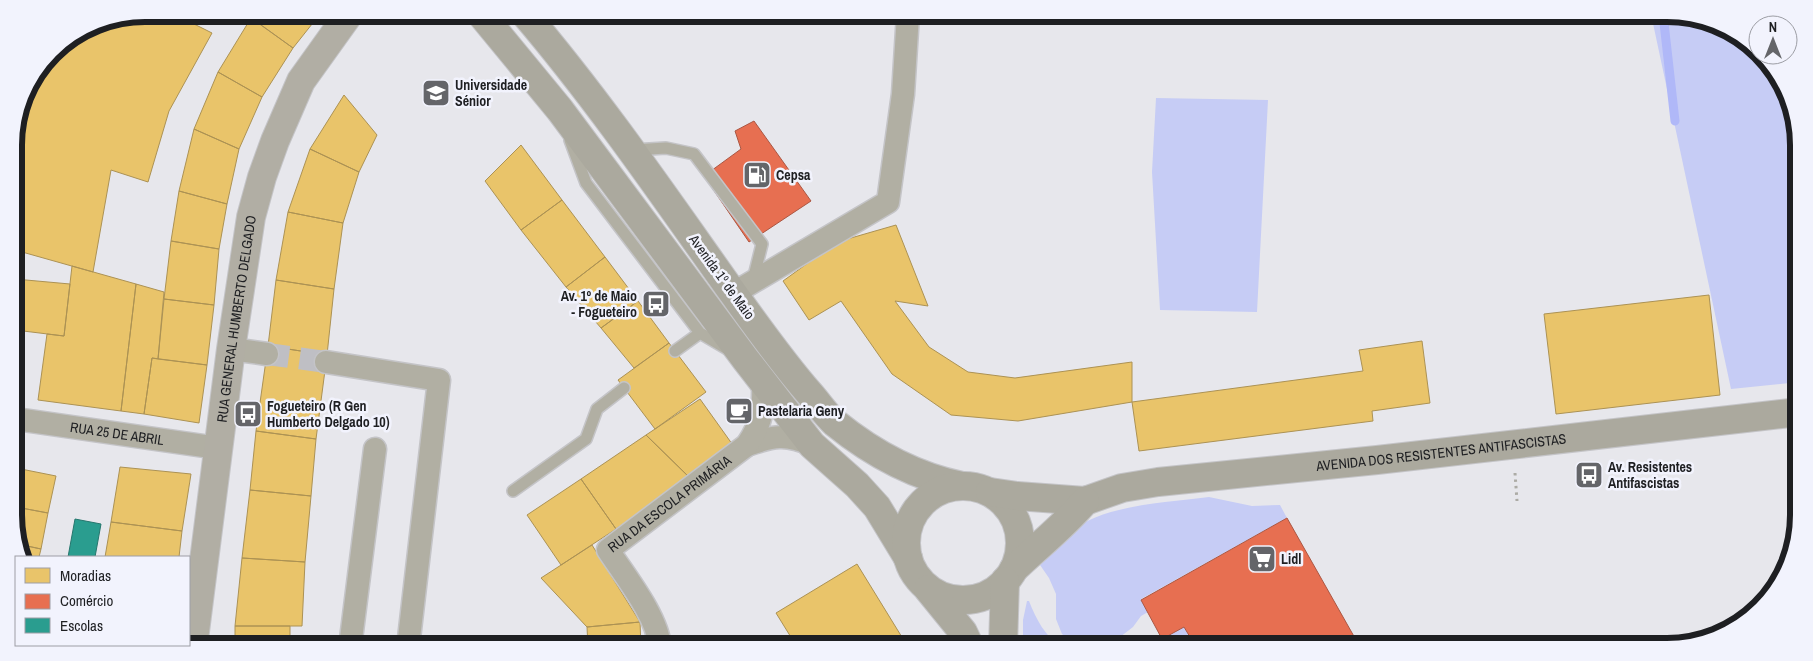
<svg xmlns="http://www.w3.org/2000/svg" width="1813" height="661" viewBox="0 0 1813 661" font-family="'Archivo Narrow',sans-serif">
	<rect width="100%" height="100%" fill="#e7e7ec"/>
	<!-- green -->
	<path fill="#c6ccf5" d="M1651 14H1667L1709 21 1758 53V55L1767 59 1798 128 1799 382 1731 389Z
		M1156 98 1268 100 1257 312 1160 310 1152 172Z
		M1209 497 1252 506 1280 505 1287 518 1141 599 1148 612 1141 616 1133 627 1107 647H1079L1074 645 1062 634 1056 619V594L1049 578 1040 565C1049 555 1058 542 1068 533 1104 504 1165 503 1209 497Z
		M1027 601H1029C1036 619 1045 636 1061 647H1031L1023 639V620Z
		M1184 627 1196 647H1146Z"/>
	<!-- homes -->
	<path fill="#e9c46a" stroke="#ac9254" d="M146 14H197L192 23 212 33 169 111 148 182 111 170 93 272 15 250 14 137 27 88 58 47 95 24Z
		M246 14H320L293 48Z
		M251 18 293 48 262 97 218 72Z
		M218 72 262 97 239 149 194 129Z
		M344 95 377 135 359 172 310 149Z
		M194 129 239 149 227 204 179 191Z
		M521 145 562 200 521 230 485 181Z
		M310 149 359 172 343 223 288 212Z
		M179 191 227 204 219 249 171 241Z
		M562 200 605 257 566 287 521 230Z
		M288 212 343 223 334 289 276 280Z
		M896 225 928 306 895 301 929 347 968 372 1015 378 1132 362V402L1018 421 951 415 892 374 841 301 809 320 783 281 837 242Z
		M171 241 219 249 214 305 164 299Z
		M605 257 638 301 601 328 566 287Z
		M72 266 136 284 121 411 38 400 47 334 64 336Z
		M15 279 70 284 64 336 15 330Z
		M276 280 334 289 327 355 268 346Z
		M136 284 164 292 158 359 152 358 144 414 121 411Z
		M1709 295 1720 395 1556 414 1544 314Z
		M164 299 214 305 207 365 158 359Z
		M638 301 669 343 634 368 601 328Z
		M1422 341 1430 403 1372 411 1373 421 1139 451 1132 402 1363 371 1359 350Z
		M669 343 706 392 655 429 618 380Z
		M268 346 327 355 316 439 256 431Z
		M152 358 207 365 199 423 144 414Z
		M700 399 735 448 690 478 646 435Z
		M256 431 316 439 311 496 250 490Z
		M646 435 690 478 616 529 581 479Z
		M120 467 191 474 182 531 111 522Z
		M16 468 56 476 48 513 16 507Z
		M581 479 616 529 561 565 527 515Z
		M250 490 311 496 305 562 242 558Z
		M16 507 48 513 41 549 18 544 16 541Z
		M111 522 182 531 179 557H105Z
		M18 544 41 549 39 557H24Z
		M592 545 640 622 587 627 541 578Z
		M242 558 305 562 302 626H235Z
		M857 564 908 647H797L776 613Z
		M640 622 641 647H588L587 627Z
		M235 626H290V647H235Z
		M130 645H171V647H146Z"/>
	<!-- shops -->
	<path fill="#e76f51" stroke="#ab5743" d="M754 121 811 201 749 242 704 176 741 149 735 131Z
		M1287 518 1360 647H1196L1184 627 1162 639 1141 600Z"/>
	<!-- schools -->
	<path fill="#2a9d8f" stroke="#26776e" d="M75 519 101 524 95 557H68Z"/>
	<g fill="none" stroke-linecap="round" stroke-linejoin="round">
		<!-- stream -->
		<path stroke="#b0b8f8" stroke-width="9" d="M1663 14 1675 121"/>
		<!-- street-tunnel -->
		<path stroke="#bfbfc4" stroke-width="22" stroke-dasharray="22 11" stroke-linecap="butt" d="M267 354 326 362"/>
		<defs>
			<path id="lane" d="M570 140 586 183 700 333 729 350
				M633 150 666 148 694 154 762 244 753 280
				M675 351 700 333
				M513 491 586 439 597 409 624 388"/>
			<g id="street">
				<path d="M734 293 888 202 903 94 908 14"/>
				<path d="M231 349 267 354"/>
				<path d="M326 362 439 380 408 647"/>
				<path id="s1" d="M16 419 218 448"/>
				<path d="M747 445C773 436 786 433 812 445"/>
				<path d="M350 647 375 449"/>
				<path id="s2" d="M660 647C658 617 625 576 608 550L747 445C762 423 764 408 763 382"/>
			</g>
			<g id="secondary">
				<path id="s3" d="M193 647 231 349 251 217 262 177 275 141 301 81 349 14"/>
			</g>
			<g id="primary">
				<path d="M481 14 560 110 746 360 812 445 857 485 877 507 908 558"/>
				<path d="M525 14C599 101 664 196 730 289 756 325 781 361 810 394 818 403 826 415 835 423 872 453 914 476 962 486"/>
				<circle cx="963" cy="543" r="57"/>
				<path id="s4" d="M990 492 1017 496 1085 501 1122 488 1158 482 1377 460 1799 412"/>
				<path d="M1014 569C1038 546 1064 526 1085 501"/>
				<path d="M928 589 963 632 970 647"/>
				<path d="M1003 647 1005 581"/>
			</g>
		</defs>
		<!-- lane casing -->
		<use href="#lane" stroke="#c4c4c7" stroke-width="14"/>
		<!-- street casing -->
		<use href="#street" stroke="#c4c4c7" stroke-width="25"/>
		<!-- secondary casing -->
		<use href="#secondary" stroke="#c4c4c7" stroke-width="30"/>
		<!-- primary casing -->
		<use href="#primary" stroke="#c4c4c7" stroke-width="30"/>
		<!-- path -->
		<path stroke="#acaba5" stroke-width="3" stroke-dasharray="2.5 4" stroke-linecap="butt" d="M1515 473 1517 501"/>
		<!-- lane -->
		<use href="#lane" stroke="#b1afa3" stroke-width="11"/>
		<!-- street -->
		<use href="#street" stroke="#b1afa3" stroke-width="22"/>
		<!-- secondary -->
		<use href="#secondary" stroke="#b1aea4" stroke-width="28"/>
		<!-- primary -->
		<use href="#primary" stroke="#aba99e" stroke-width="28"/>
	</g>
	<!-- icons -->
	<defs>
		<symbol id="university-square" viewBox="-11 -11 22 22"><rect x="-9" y="-9" width="18" height="18" rx="4" fill="#646569" stroke="#f2f3fd"/><path d="M0-5L7-2L0 1L-7-2ZM-4 1L0 2.5L4 1V4Q0 6-4 4Z" fill="#fff"/></symbol>
		<symbol id="fuel-square" viewBox="-11 -11 22 22"><rect x="-9" y="-9" width="18" height="18" rx="4" fill="#646569" stroke="#f2f3fd"/><path d="M-5.5-6h7V0h2V4h1.3V-2.5L3-4.5l.8-.8L6-3V5H2.5V1h-1V6h-7ZM-4.2-4.7v3.2H.2V-4.7Z" fill="#fff"/></symbol>
		<symbol id="bus-square" viewBox="-11 -11 22 22"><rect x="-9" y="-9" width="18" height="18" rx="4" fill="#646569" stroke="#f2f3fd"/><path d="M-5-6H5V4H4V6H2V4H-2V6H-4V4H-5ZM-3.5-4V0h7V-4ZM-3.5 1.2v1.5H-2V1.2ZM2 1.2v1.5H3.5V1.2Z" fill="#fff"/></symbol>
		<symbol id="cafe-square" viewBox="-11 -11 22 22"><rect x="-9" y="-9" width="18" height="18" rx="4" fill="#646569" stroke="#f2f3fd"/><path d="M-5.5-4.5H6V0H3Q3 3.5 0 3.5H-2.5Q-5.5 3.5-5.5 0ZM3-3.2v2h1.7v-2ZM-6 4.5H4V6H-6Z" fill="#fff"/></symbol>
		<symbol id="supermarket-square" viewBox="-11 -11 22 22"><rect x="-9" y="-9" width="18" height="18" rx="4" fill="#646569" stroke="#f2f3fd"/><path d="M-6-5.5h2.5l.6 2H6L4.5 2H-2.5L-4.4-4H-6ZM-1.5 3.2a1.3 1.3 0 1 0 .1 0ZM3 3.2a1.3 1.3 0 1 0 .1 0Z" fill="#fff"/></symbol>
	</defs>
	<g fill-rule="evenodd">
		<use href="#university-square" x="420" y="77" width="32" height="32"/>
		<use href="#fuel-square" x="741" y="159" width="32" height="32"/>
		<use href="#bus-square" x="640" y="288" width="32" height="32"/>
		<use href="#cafe-square" x="723" y="395" width="32" height="32"/>
		<use href="#bus-square" x="232" y="398" width="32" height="32"/>
		<use href="#bus-square" x="1573" y="459" width="32" height="32"/>
		<use href="#supermarket-square" x="1246" y="543" width="32" height="32"/>
	</g>
	<g text-anchor="middle" stroke-width="5" stroke-linejoin="round" paint-order="stroke">
		<!-- poi labels -->
		<g font-size="14" font-weight="bold" fill="#1e1f22" stroke="#f2f3fd" text-anchor="start">
			<text x="455" y="90">Universidade<tspan x="455" dy="16">Sénior</tspan></text>
			<text x="776" y="180">Cepsa</text>
			<text x="637" y="301" text-anchor="end">Av. 1º de Maio<tspan x="637" dy="16">- Fogueteiro</tspan></text>
			<text x="267" y="411">Fogueteiro (R Gen<tspan x="267" dy="16">Humberto Delgado 10)</tspan></text>
			<text x="758" y="416">Pastelaria Geny</text>
			<text x="1608" y="472">Av. Resistentes<tspan x="1608" dy="16">Antifascistas</tspan></text>
			<text x="1281" y="564">Lidl</text>
		</g>
		<!-- street labels -->
		<g font-size="14" fill="#1e1f22" stroke="#f2f3fd">
			<text transform="translate(722 277) rotate(54)" y="5">Avenida 1º de Maio</text>
			<text dy="5" stroke="none"><textPath href="#s3" startOffset="331">RUA GENERAL HUMBERTO DELGADO</textPath></text>
			<text dy="5" stroke="none"><textPath href="#s1" startOffset="102">RUA 25 DE ABRIL</textPath></text>
			<text dy="5" stroke="none"><textPath href="#s4" startOffset="456">AVENIDA DOS RESISTENTES ANTIFASCISTAS</textPath></text>
			<text dy="5" stroke="none"><textPath href="#s2" startOffset="188">RUA DA ESCOLA PRIMÁRIA</textPath></text>
		</g>
	</g>
	<!-- crop -->
	<path d="M0 0H1813V661H0ZM145 22H1667A123 123 0 0 1 1790 145V515A123 123 0 0 1 1667 638H145A123 123 0 0 1 22 515V145A123 123 0 0 1 145 22Z" fill="#f2f3fd" fill-rule="evenodd"/>
	<path fill="none" stroke="#1e1f22" stroke-width="6" d="M145 22H1667A123 123 0 0 1 1790 145V515A123 123 0 0 1 1667 638H145A123 123 0 0 1 22 515V145A123 123 0 0 1 145 22Z"/>
	<!-- legend -->
	<rect x="15" y="556" width="175" height="90" fill="#f2f3fd" stroke="#9d9ea5"/>
	<rect x="25" y="568" width="25" height="15" fill="#e9c46a" stroke="#9d9ea5"/>
	<text x="60" y="581" font-size="15" fill="#1e1f22">Moradias</text>
	<rect x="25" y="594" width="25" height="15" fill="#e76f51" stroke="#9d9ea5"/>
	<text x="60" y="606" font-size="15" fill="#1e1f22">Comércio</text>
	<rect x="25" y="618" width="25" height="15" fill="#2a9d8f" stroke="#9d9ea5"/>
	<text x="60" y="631" font-size="15" fill="#1e1f22">Escolas</text>
	<!-- north arrow -->
	<g transform="translate(1773 40)"><circle r="24" fill="#f2f3fd" stroke="#9d9ea5"/>
	<path d="M0-4L9 19L0 12L-9 19Z" fill="#646569"/>
	<text y="-8" font-size="14" font-weight="bold" text-anchor="middle" fill="#1e1f22">N</text>
	</g>
</svg>
